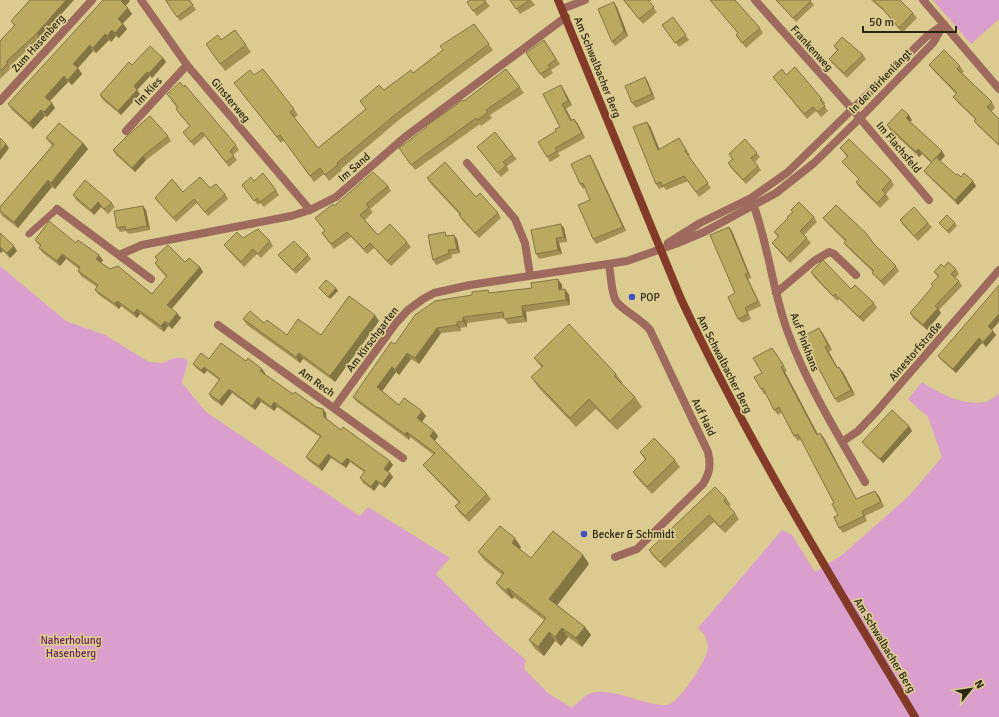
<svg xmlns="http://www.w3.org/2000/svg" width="999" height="717" viewBox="0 0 999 717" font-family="Signika,sans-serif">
	<rect width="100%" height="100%" fill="#dbcb91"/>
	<!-- green -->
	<path fill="#da9fcc" d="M933 0H999V19L971 44Z
		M0 266 66 321 105 335 149 362 163 363 174 358H183L188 361 182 383 206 412 360 516 368 507 450 558 436 574 498 636 526 660 524 669 548 693 572 708C577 703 583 697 589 694 610 684 654 711 670 704 681 699 709 658 708 646 707 638 704 633 698 628L782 530 792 535 815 572 842 555 909 496 942 457 928 417 908 399 922 382C941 394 962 406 986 402 990 401 995 396 999 394V717H0Z"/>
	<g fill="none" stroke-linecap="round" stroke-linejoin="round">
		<!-- service -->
		<path stroke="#9e6a5d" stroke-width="7" d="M29 234 57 209"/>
		<!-- minor -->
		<path stroke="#9e6a5d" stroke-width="8" d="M141 0 187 65 310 210
			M755 0 852 109 929 200
			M923 0 999 89
			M562 9 585 0
			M0 101 92 0
			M126 131 187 65
			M467 163 515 219 525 243 530 275
			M752 201C768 242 772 288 787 330 807 385 837 433 865 482
			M57 209 151 279
			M668 243 700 223 751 198 788 172 926 37 940 27
			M119 255 142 245 291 216 310 210 336 197 405 137 566 17
			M609 265C611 275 611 289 615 299 620 310 641 318 650 330L708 452C711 465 710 472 703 484L637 549 615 557
			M776 293 814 261 829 252 834 254 856 275
			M218 325 403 458
			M334 408 396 323 408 310 423 299 434 293 470 285 627 261 678 243 704 232 776 193 814 163 860 118 933 43 944 24
			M842 442 858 431 876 412 999 270"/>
		<!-- secondary -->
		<path stroke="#833a28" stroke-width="8" d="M558 0 681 299C749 444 833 580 915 717"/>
	</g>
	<!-- wall -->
	<path fill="#a29153" d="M30 0 40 38 10 66 11 68 0 79V41L14 26 11 21Z
		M190 0 196 10 180 21 166 1Z
		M510 0H531L535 5 520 14Z
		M623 0H652L649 2 657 12 643 24Z
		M710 0H735L760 28 763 33 746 48 736 35 738 33Z
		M776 0H810L814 5 796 22Z
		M871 0H900L913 13 917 18 902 33 885 12Z
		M130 1 125 6 132 14 123 23 127 29 119 38 116 36 111 42 109 40 96 53 93 51 78 68 82 74 72 85 68 82 50 101 55 108 47 117 45 116 33 129 12 110 8 104Z
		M467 2H486L490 6 477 16Z
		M617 7 628 36 615 46 612 42Z
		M673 17 689 40 679 47 662 25Z
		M474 24 493 50 400 119 341 169 342 170 329 181 324 174 314 182 284 140 281 143 234 83 254 75 294 109 298 115 294 118 318 148 366 109 384 90 413 73 443 50Z
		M235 30 251 52 225 71 206 44 221 40Z
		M544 40 560 64 551 70 553 73 544 79 526 53Z
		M834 46 863 55 866 59 847 78 832 63 829 59 837 50Z
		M163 58 166 62 152 78 150 76 137 90 140 94 121 115 103 100 100 95 132 65Z
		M929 65 960 66 964 72 962 73 992 102 995 108 991 112 999 119V146L978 126 974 121 975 119 957 102 953 97 956 94 933 70Z
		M506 69 524 93 490 115 492 118 481 126 480 124 415 170 399 148 464 101Z
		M786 75 822 99 825 103 824 105 828 111 821 117 816 111 807 119 773 77Z
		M645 77 648 82 655 99 636 108 632 103Z
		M561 85 564 90 572 105 566 109 572 121 574 119 578 124 585 138 558 153 560 156 550 162 547 157 560 127Z
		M167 94 236 145 239 150 233 155 237 160 229 167 205 136 194 146 183 132 190 126 179 114 176 109 177 108Z
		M912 120 910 122 945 156 940 161 956 175 961 177 976 186 958 205 927 175 924 171 931 163 922 154 919 157 890 130 887 125Z
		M650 126 659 150 679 138 690 155 688 156 711 188 699 197 688 181 666 190 664 187 659 189 656 184Z
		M168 136 171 141 146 160 135 172 116 155 113 150Z
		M46 138 83 143 88 149 55 189 52 187 18 228 2 216 0 212V207L52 146Z
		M477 147 513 155 517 159 507 166 509 170 501 177Z
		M840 148 891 180 894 185 886 194 889 199 880 208 859 187 856 182 859 179 842 162 847 157Z
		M757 153 760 157 755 162 761 170 746 184 731 168 728 163 732 159 729 154Z
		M593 160 626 231 596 244 593 239 590 200 585 188 583 189 580 184Z
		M427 178 476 197 498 213 501 218 479 238 463 221 459 215H460L431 184Z
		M254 181 276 190 279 195 264 207 260 203 258 205 242 185Z
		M388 186 391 191 370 209 373 212 365 220 378 235 407 242 411 247 391 266 374 248 367 254 351 237 334 249 322 233 325 231 334 206Z
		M210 188 225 194 228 199 208 216 197 203 176 222 158 202 155 198 183 192Z
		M73 195 112 203 115 207 108 214 101 207 94 215 76 200Z
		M146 210 150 230 129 234 126 231 120 232 117 228Z
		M791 210 814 217 817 222 804 235 811 243 790 263 775 247 772 243 778 237 774 232 788 218 792 212Z
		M823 218 874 244 896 266 899 271 884 286 876 277 872 273 873 272 847 247 844 243 845 241 826 222Z
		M900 220 928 223 932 227 918 241 903 225Z
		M939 223H955L957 226 949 234Z
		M729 227 732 231 751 278 748 279 761 306 748 312 751 319 742 323 738 319 735 293Z
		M564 228 567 242 559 243 562 254 539 259 536 254Z
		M0 233 17 251 10 258 3 251 1 253 0 251Z
		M448 236 457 239 460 253 451 255 452 258 436 265 433 260Z
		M35 240 76 243 103 260 101 263 110 269 152 294 166 277 158 268 155 263 157 260 155 257 185 262 200 267 203 272 172 309 181 318 172 329 168 326 164 332 140 314 137 318 121 306 119 309 99 295 95 290 97 287 81 276 78 271 79 269 66 259 60 266 43 253 39 248 40 246Z
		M270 241 273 246 261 258 257 254 244 267 228 250 224 245Z
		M278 255H308L311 259 296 274 282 260Z
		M944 267 956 269 959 274 955 278 959 281 962 286 939 310 941 313 927 330 913 318 910 313 933 287 931 284 938 277 934 272Z
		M811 272 851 289 874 303 877 308 863 322 839 299 837 301 814 277Z
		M558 279 562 285V290L565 289 569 295 570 305 526 312 527 322 508 324 504 318 467 323V327L460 328 461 331 441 333 419 364 411 359 399 375 396 372 382 391 399 405 426 416 422 422 434 431 438 436 435 441 487 494 491 499 469 522 459 512 455 506 459 503 427 470 423 465 434 455 410 437 409 440 357 402 353 397 395 344 490 293 532 288Z
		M243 319 264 323 287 335H321L379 321 335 382 303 359 300 363 247 325Z
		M992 330 996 335 986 347 982 343 956 373 941 360 938 356Z
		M822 332 832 350 829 352 838 368 843 372 855 395 838 403 835 399Z
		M776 353 787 371 785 372 818 435 820 433 824 438 856 499 879 496 884 507 865 516 867 521 843 533 839 528 838 515 834 503 801 439 798 441 794 436 782 412 778 415 774 410 766 394H764L761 389 762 373Z
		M534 358 616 374 623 383 622 384 635 397 642 407 617 430 596 409 576 427 538 387 531 377 542 368Z
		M209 359 246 361 262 369 265 373V374L293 394 316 407 323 409 326 413V419L341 430 390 461 393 465 388 472 393 477 385 488 379 484 374 491 363 483 360 478 364 472 350 462 346 468 331 458 322 471 309 461 306 457 320 437 277 407 274 411 261 402 255 410 232 393 222 406 212 399 209 394 219 380 207 371 204 374 197 369 193 364Z
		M909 426 912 431 883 463 866 447 862 442Z
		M640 452 675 460 680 467 652 494 638 479 633 472 645 460Z
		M726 498 731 505 729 506 735 513 739 519 725 533 714 522 665 568 653 556 649 550Z
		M521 547 520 549 531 558 583 555 589 564 557 605 585 627 591 635 582 647 568 637 561 646 555 641 544 656 535 649 529 640 544 620 514 597 512 599 503 591 496 583 502 575 484 560 478 552Z"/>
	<!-- shaded-wall -->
	<path fill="#847643" d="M66 0H74L40 38 37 33Z
		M122 0H129L130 1 124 7 121 1Z
		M614 2 617 7 628 36 624 31Z
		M128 8 132 14 122 24 118 19Z
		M123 24 127 29 119 38 115 33Z
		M112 30 116 36 111 42 107 36Z
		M105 34 109 40 96 53 93 48Z
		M90 45 93 51 77 69 73 64Z
		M163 58 166 62 152 78 149 73Z
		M78 68 82 74 72 85 68 80Z
		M147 72 150 76 137 90 140 94 121 115 118 111 134 86Z
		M64 76 68 82 49 102 45 97Z
		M645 77 648 82 655 99 652 94Z
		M561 85 564 90 572 105 568 101Z
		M52 103 55 108 47 117 44 112Z
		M562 104 566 109 575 126 571 121Z
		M41 110 45 116 33 129 29 123Z
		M909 115 912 120 909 123 906 118Z
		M574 119 578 124 585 138 582 133Z
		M647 122 650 126 662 155 658 150Z
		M83 143 88 149 55 189 51 183Z
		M6 144 9 148 0 160V151Z
		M918 149 922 154 919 157 916 152Z
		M942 151 945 156 936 165 933 161Z
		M590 155 593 160 626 231 623 227Z
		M143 156 146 160 135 172 132 168Z
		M48 180 52 187 18 228 14 222Z
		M973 181 976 186 958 205 955 200Z
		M98 202 101 207 94 215 91 210Z
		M143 206 146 210 150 230 147 226Z
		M561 224 564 228 567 242 564 237Z
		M729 227 732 231 751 278 748 273Z
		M454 235 457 239 460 253 457 249Z
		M556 238 559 243 562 254 558 250Z
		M14 246 17 251 10 258 7 253Z
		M0 247 3 251 1 253 0 251Z
		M448 250 451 255 452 258 449 253Z
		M62 254 66 259 60 266 57 261Z
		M99 255 103 260 100 265 96 259Z
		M200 267 203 272 170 310 167 305Z
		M745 274 748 279 761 306 758 301Z
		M558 279 562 285 563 296 559 290Z
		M336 288 338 291 330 299 328 297Z
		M565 289 569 295 570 305 566 300Z
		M117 301 121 306 119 309 115 304Z
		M522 306 526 312 527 322 523 316Z
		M938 308 941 313 927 330 923 325Z
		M137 309 140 314 137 318 134 313Z
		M177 313 181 318 172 329 169 324Z
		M999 314V322L991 331 988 326Z
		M375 315 379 321 335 382 330 376Z
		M463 317 467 323V327L463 321Z
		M165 321 168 326 164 332 161 326Z
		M457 322 460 328 461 331 457 325Z
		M437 328 441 333 419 364 415 358Z
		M819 328 822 332 832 350 828 345Z
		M993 331 996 335 986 347 983 342Z
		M979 338 982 343 956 373 953 369Z
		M825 347 829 352 840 373 837 368Z
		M299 353 303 359 300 363 296 357Z
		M407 353 411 359 399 375 395 370Z
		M204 367 207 371 204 374 201 370Z
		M392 367 396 372 381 393 377 387Z
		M781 367 785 372 821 440 817 435Z
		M839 367 843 372 855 395 851 390Z
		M262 369 265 373 264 375 260 371Z
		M229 389 232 393 222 406 219 401Z
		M258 397 261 402 255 410 252 406Z
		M274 402 277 407 274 411 271 407Z
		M323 409 326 413 327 421 324 417Z
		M422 411 426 416 421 423 417 418Z
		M909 426 912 431 883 463 880 459Z
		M434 431 438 436 434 442 430 436Z
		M407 432 410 437 409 440 405 434Z
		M820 433 824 438 859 504 856 499Z
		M328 454 331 458 322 471 319 466Z
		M347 458 350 462 346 468 342 464Z
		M390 461 393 465 387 473 384 469Z
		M390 473 393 477 385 488 382 484Z
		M376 480 379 484 374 491 371 487Z
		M875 491 879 496 884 507 881 502Z
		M515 538 521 547 518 551 512 543Z
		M583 555 589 564 555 608 549 599Z
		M508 588 514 597 512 599 506 591Z
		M585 627 591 635 582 647 576 638Z
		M562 628 568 637 561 646 555 637Z
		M549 632 555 641 544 656 538 647Z"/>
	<!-- building -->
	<path fill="#bca960" stroke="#847643" d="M30 0H66L37 33 6 62 8 63 0 71V41L15 25 11 21Z
		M103 0H122L121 1 128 8 118 19 123 24 115 33 112 30 107 36 105 34 93 48 90 45 73 64 78 68 68 80 64 76 45 97 52 103 44 112 41 110 29 123 8 104Z
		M166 0H189L193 5 177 17 166 1Z
		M470 0H485L486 2 473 11 467 2Z
		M510 0H530L516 9Z
		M624 0H648L654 7 639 19Z
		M710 0H735L760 28 742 43 736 35 738 33Z
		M776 0H810L811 1 793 18Z
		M873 0H900L913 13 899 28 882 8Z
		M614 2 624 31 612 42 598 9Z
		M673 17 686 35 675 43 662 25Z
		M474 24 489 44 396 114 337 163 338 165 325 175 320 168 310 176 280 135 277 137 234 83 250 70 254 75 263 69 294 109 290 112 318 148 366 109 360 101 379 85 384 90 411 70 413 73 443 50 440 46Z
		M235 30 246 45 220 64 206 44 218 35 221 40Z
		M842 37 863 55 844 73 829 59 838 50 834 46Z
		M544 40 556 59 548 65 550 68 540 74 526 53Z
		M150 46 163 58 149 73 147 72 134 86 137 90 118 111 100 95 129 62 132 65Z
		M944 50 960 66 957 69 992 102 987 107 999 119V145L974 121 976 119 953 97 957 93 929 65Z
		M795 67 822 99 820 100 825 106 818 112 813 107 804 114 773 77 782 69 786 75Z
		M506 69 520 87 486 110 488 112 478 120 476 118 411 165 399 148 427 127 426 126 463 100 464 101Z
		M645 77 652 94 632 103 625 86Z
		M180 82 184 87 185 85 236 145 230 151 234 156 226 162 202 132 191 142 183 132 190 126 176 109 178 107 167 94Z
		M561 85 568 101 562 104 571 121 574 119 582 133 555 148 557 151 547 157 538 142 556 131 555 129 560 127 543 94Z
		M902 109 909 115 906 118 942 151 933 161 936 157 956 175 958 174 961 177 964 173 973 181 955 200 924 171 932 162 918 149 916 152 887 125Z
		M150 116 168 136 143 156 132 168 113 150 127 136Z
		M647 122 658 150 679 138 686 150 685 151 708 183 696 192 684 176 662 186 661 182 656 184 633 127Z
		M59 123 83 143 51 183 48 180 14 222 0 211V207L54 144 46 138Z
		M495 132 513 155 503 162 506 165 498 173 477 147Z
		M0 138 6 144 0 151Z
		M745 139 757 153 751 158 758 166 743 180 728 163 733 159 729 154Z
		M849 139 891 180 882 190 886 194 877 203 856 182 859 179 842 162 848 156 840 148Z
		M590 155 623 227 593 239 578 205 590 200 583 183 580 184 571 164Z
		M445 162 476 197 480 193 498 213 475 233 459 215 461 214 427 178Z
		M373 172 388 186 366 204 369 207 360 215 378 235 390 224 407 242 387 261 370 243 364 249 347 232 331 244 322 233 325 231 315 218 333 204 334 206Z
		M263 173 276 190 260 202 257 198 254 201 242 185 251 177 254 181Z
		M200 177 210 188 216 184 225 194 205 212 194 199 173 218 155 198 172 179 183 192Z
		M85 180 112 203 104 209 98 202 91 210 73 195Z
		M799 202 814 217 800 231 807 238 787 258 772 243 779 236 774 232 788 218 787 217 793 212 791 210Z
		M836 205 866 233 874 244 896 266 881 281 872 273 874 271 844 243 846 240 823 218Z
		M143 206 147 226 126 230 125 226 117 228 114 211Z
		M914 207 928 223 914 236 900 220Z
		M947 215 955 223 947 231 939 223Z
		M49 221 76 243 78 240 99 255 96 259 104 265 110 269 118 266 152 294 167 276 155 263 158 260 155 257 168 245 185 262 189 258 200 267 167 305 177 313 169 324 165 321 161 326 137 309 134 313 117 301 115 304 95 290 98 285 78 271 80 267 62 254 57 261 39 248 41 245 35 240Z
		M561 224 564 237 556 238 558 250 536 254 531 230Z
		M729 227 748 273 745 274 758 301 745 308 748 314 738 319 728 297 735 293 710 235Z
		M258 229 270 241 258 254 253 249 241 262 224 245 237 232 243 238Z
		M445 232 446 236 454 235 457 249 448 250 449 253 433 260 428 235Z
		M0 233 14 246 7 253 0 247Z
		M294 241 308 255 293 270 278 255Z
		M823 260 851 289 855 285 874 303 859 317 835 294 833 296 811 272Z
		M948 262 956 269 951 274 959 281 935 306 938 308 923 325 910 313 933 286 931 284 939 276 934 272 941 264 944 267Z
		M558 279 559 290 565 289 566 300 522 306 523 316 504 319 503 312 463 317V321L457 322V325L437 328 415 358 407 353 395 370 392 367 377 387 399 405 404 398 422 411 417 418 434 431 430 436 487 494 465 516 455 506 460 502 423 465 435 453 407 432 405 434 353 397 391 342 395 344 415 315 435 301 472 295V292L488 290 489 293 532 288 531 283Z
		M326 280 336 288 328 297 319 288Z
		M999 285V314L988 326 993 331 983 342 979 338 953 369 938 356Z
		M349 296 375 315 330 376 299 353 296 357 243 319 250 311 264 323 267 320 287 335 298 319 321 335Z
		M569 324 616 374 614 376 635 397 610 421 589 399 570 418 531 377 543 366 534 358Z
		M819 328 828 345 825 347 837 368 839 367 851 390 835 399 802 337Z
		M221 343 246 361 248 358 262 369 260 371 293 394 295 392 316 407 323 409 324 417 341 430 343 427 390 461 384 469 390 473 382 484 376 480 371 487 360 478 365 471 347 458 342 464 328 454 319 466 306 457 321 436 274 402 271 407 258 397 252 406 229 389 219 401 209 394 220 379 204 367 201 370 193 364 201 353 209 359Z
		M772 348 784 366 781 367 817 435 820 433 856 499 875 491 881 502 862 511 864 516 839 528 834 517 838 515 832 504 834 503 798 434 794 436 779 407 774 410 763 388 761 389 754 377 762 373 753 358Z
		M892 410 909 426 880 459 862 442Z
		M654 438 675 460 647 487 633 472 646 459 640 452Z
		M715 487 726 498 724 501 735 513 720 527 709 515 660 562 649 550Z
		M500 526 515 538 512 543 531 558 553 531 583 555 549 599 585 627 576 638 562 628 555 637 549 632 538 647 529 640 546 618 508 588 506 591 496 583 504 573 478 552Z"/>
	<!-- markers -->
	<g fill="#474ec3" stroke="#dbcb91" stroke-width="1.5">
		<circle cx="632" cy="297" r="4"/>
		<circle cx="584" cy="534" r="4"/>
	</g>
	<g text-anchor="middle" stroke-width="3.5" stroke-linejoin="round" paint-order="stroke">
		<!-- street labels -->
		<g font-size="11" fill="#2d260f" stroke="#dbcb91">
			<text transform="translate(38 43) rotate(-48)" y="4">Zum Hasenberg</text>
			<text transform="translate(812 48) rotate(48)" y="4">Frankenweg</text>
			<text transform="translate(598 67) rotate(68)" y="4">Am Schwalbacher Berg</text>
			<text transform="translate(880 81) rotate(-46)" y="4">In der Birkenlängt</text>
			<text transform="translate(148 91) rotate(-47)" y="4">Im Kies</text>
			<text transform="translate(231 100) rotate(50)" y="4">Ginsterweg</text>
			<text transform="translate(899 147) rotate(50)" y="4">Im Flachsfeld</text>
			<text transform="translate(354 167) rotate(-41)" y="4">Im Sand</text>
			<text transform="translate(372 339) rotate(-53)" y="4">Am Kirschgarten</text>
			<text transform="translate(805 342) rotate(69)" y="4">Auf Pinkhans</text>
			<text transform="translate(915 351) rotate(-49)" y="4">Ainestorfstraße</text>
			<text transform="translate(725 364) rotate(63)" y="4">Am Schwalbacher Berg</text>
			<text transform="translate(317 382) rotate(36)" y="4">Am Rech</text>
			<text transform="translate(704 417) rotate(64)" y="4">Auf Haid</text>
			<text transform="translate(885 645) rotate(59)" y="4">Am Schwalbacher Berg</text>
		</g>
		<!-- poi labels -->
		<g font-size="11" fill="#2d260f" stroke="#dbcb91" text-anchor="start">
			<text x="640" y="301">POP</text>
			<text x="592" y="538">Becker &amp; Schmidt</text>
		</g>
		<!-- park labels -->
		<g font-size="11" fill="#6a235f" stroke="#dbcb91">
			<text x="71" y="644">Naherholung<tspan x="71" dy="13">Hasenberg</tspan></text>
		</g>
	</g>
	<!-- north arrow -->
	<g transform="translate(971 689) rotate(60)" stroke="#dbcb91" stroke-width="3" paint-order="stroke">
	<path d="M0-3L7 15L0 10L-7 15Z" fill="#2d260f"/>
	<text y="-6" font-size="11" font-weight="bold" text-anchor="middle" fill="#2d260f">N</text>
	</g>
	<!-- scale -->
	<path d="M863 26v6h93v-6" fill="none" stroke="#2d260f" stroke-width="2"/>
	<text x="869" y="26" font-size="12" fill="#2d260f" stroke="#dbcb91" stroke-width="3" paint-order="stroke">50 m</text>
</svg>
